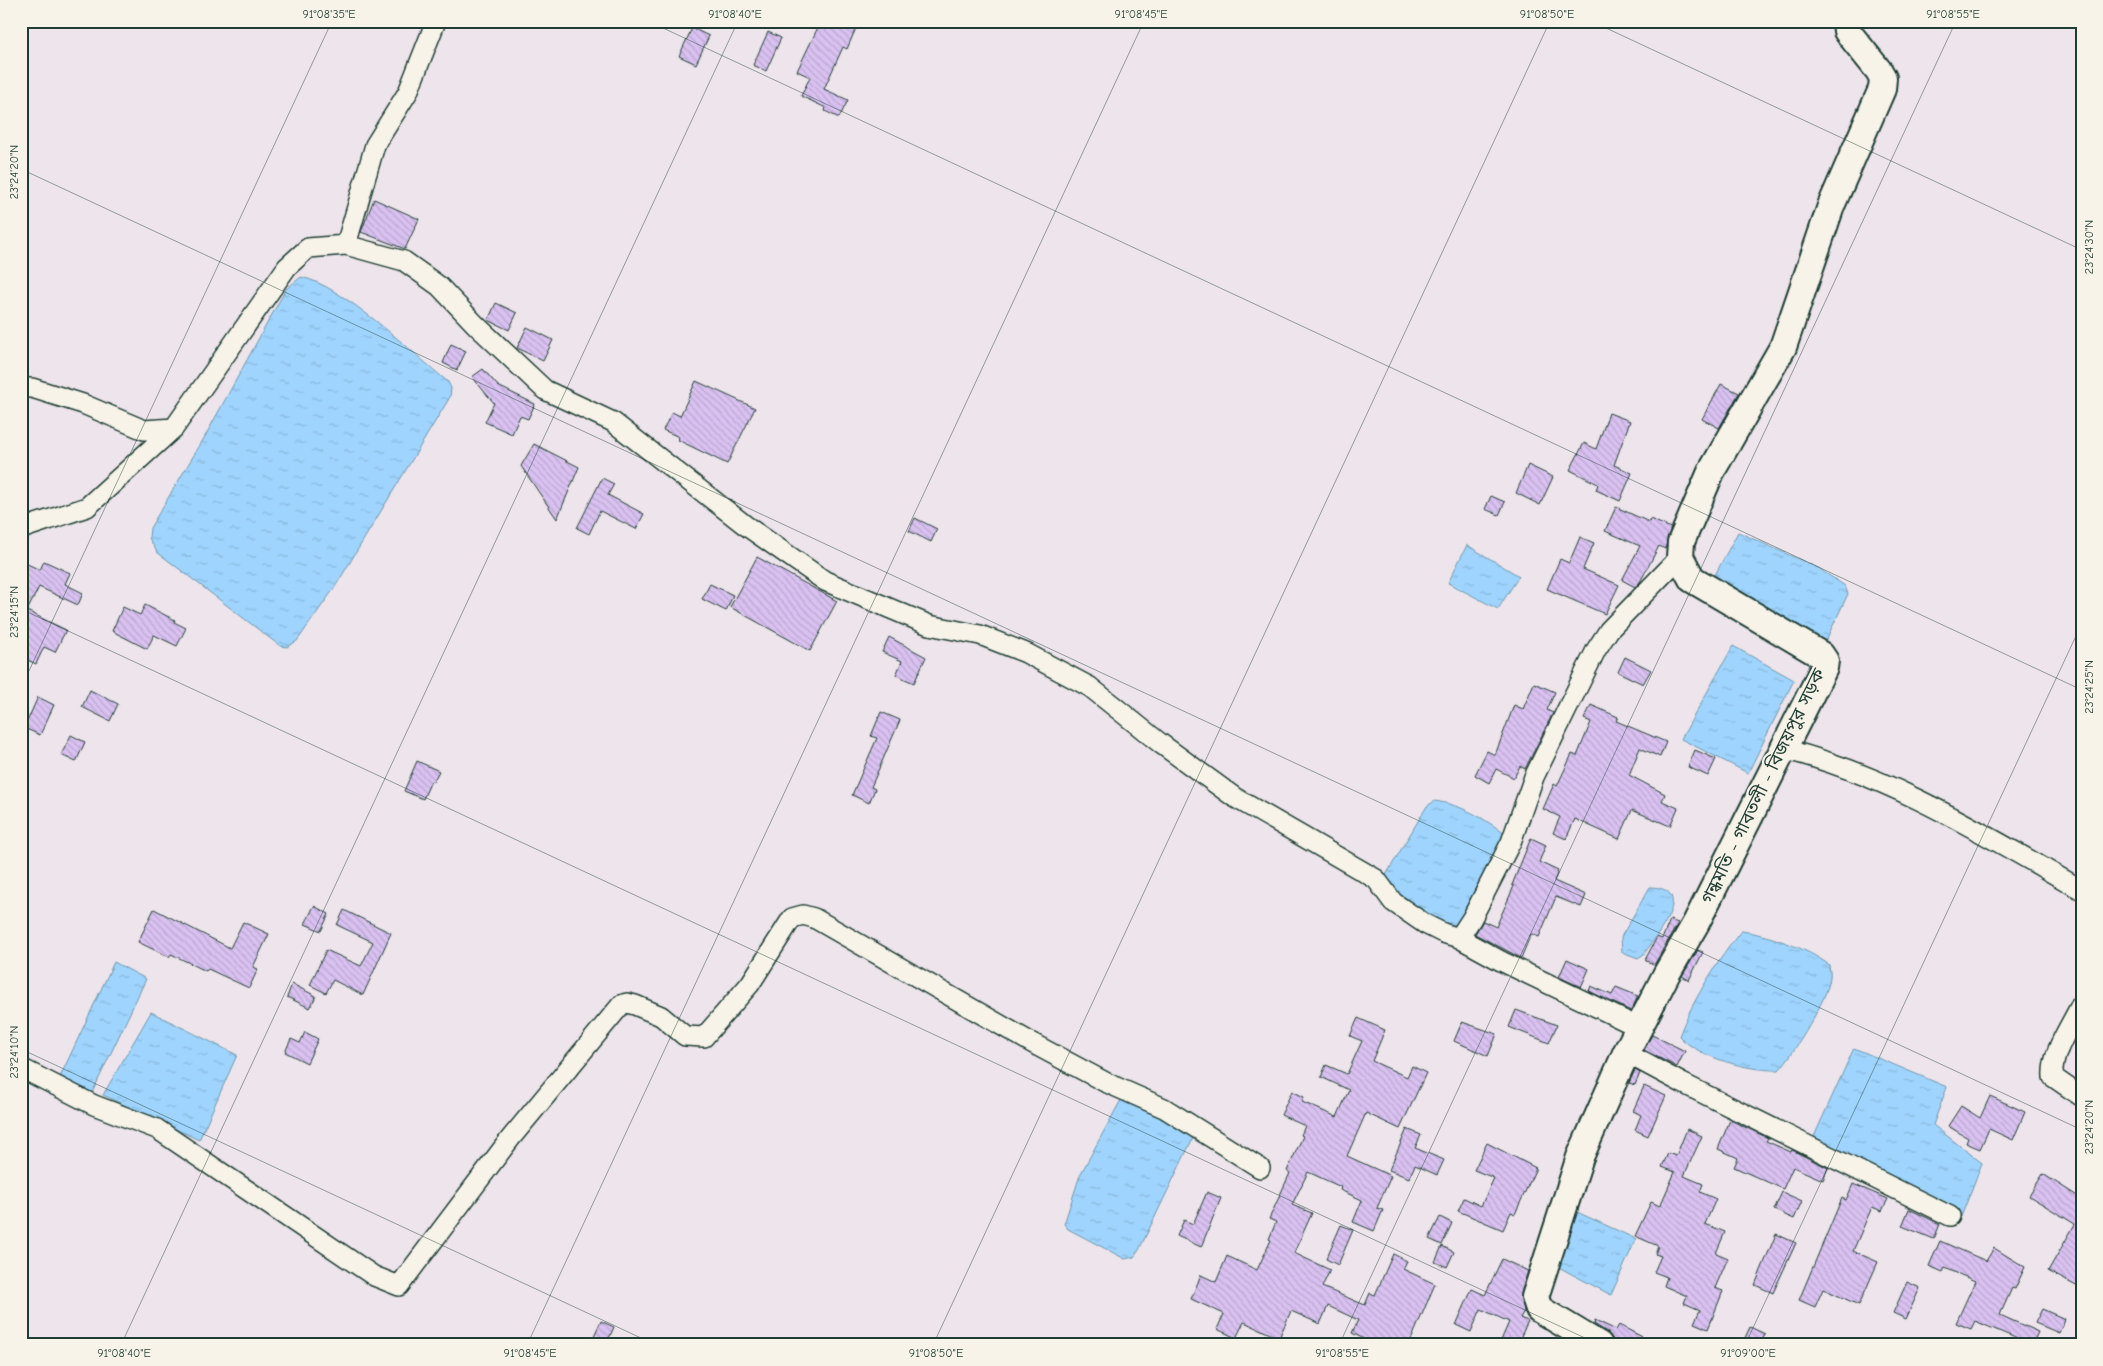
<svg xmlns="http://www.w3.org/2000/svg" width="2103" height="1366" viewBox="0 0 2103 1366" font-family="'Comic Neue','Noto Sans Bengali',sans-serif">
	<defs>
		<pattern id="water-ripples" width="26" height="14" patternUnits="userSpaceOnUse" patternTransform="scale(1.25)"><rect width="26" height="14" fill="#9fd4fe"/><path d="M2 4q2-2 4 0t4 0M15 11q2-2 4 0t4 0" fill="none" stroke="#88b7da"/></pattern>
		<pattern id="building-back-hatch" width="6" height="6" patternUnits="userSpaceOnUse" patternTransform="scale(1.25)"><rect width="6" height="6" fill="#d9c1f1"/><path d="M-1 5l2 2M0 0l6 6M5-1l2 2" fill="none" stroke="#baa7cf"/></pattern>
	</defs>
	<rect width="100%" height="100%" fill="#eee4eb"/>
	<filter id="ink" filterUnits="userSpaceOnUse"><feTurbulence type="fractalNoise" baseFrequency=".02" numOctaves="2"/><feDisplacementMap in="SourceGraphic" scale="10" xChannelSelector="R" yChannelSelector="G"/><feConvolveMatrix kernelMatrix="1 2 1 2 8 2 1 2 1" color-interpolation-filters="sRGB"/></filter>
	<g filter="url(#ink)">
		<!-- water -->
		<path fill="url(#water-ripples)" stroke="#6c98ad" d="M301 277C342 285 414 354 448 382L451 388 450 397 335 587 297 641 287 647 280 646 157 552 149 538 150 528 203 440 286 289Z
			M1738 532 1818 568 1845 586 1848 594 1827 638 1821 646 1709 586Z
			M1467 545 1519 576 1498 609 1448 583Z
			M1733 646 1794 680 1748 773 1681 739Z
			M1435 801C1462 805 1484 818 1505 834L1457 933 1425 921 1383 880 1427 806Z
			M1650 887C1697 888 1657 935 1644 954L1638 958 1622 952 1621 937Z
			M1741 931C1767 934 1809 949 1829 965 1829 969 1831 973 1830 977 1829 997 1793 1055 1779 1070 1750 1071 1699 1058 1679 1036 1692 1001 1718 960 1741 931Z
			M114 962 146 979 91 1095 60 1077Z
			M151 1012 237 1055 199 1140 103 1095Z
			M1854 1048 1947 1087 1933 1125 1982 1163 1961 1217 1812 1141Z
			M1121 1100C1147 1109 1175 1116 1193 1138L1139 1250 1134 1257 1125 1259 1068 1229 1064 1224 1080 1175Z
			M1577 1212 1636 1239 1611 1295 1551 1263Z"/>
		<!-- building -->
		<path fill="url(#building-back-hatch)" stroke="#1f3d34" d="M821 21H859L847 49 843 47 824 89 848 100 839 118 825 111 826 108 801 96 810 77 797 71Z
			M692 28 709 36 696 64 679 56Z
			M768 32 781 38 766 71 753 65Z
			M374 199 419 219 405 249 361 232Z
			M496 303 517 313 509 330 488 320Z
			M527 327 553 340 543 361 517 348Z
			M451 344 466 351 457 370 443 363Z
			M483 369 498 386 535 404 528 419 520 416 512 434 485 422 494 403 472 377Z
			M696 381 755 408 727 464 678 440 679 437 663 430 672 412 680 416Z
			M1721 384 1739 393 1719 428 1702 419Z
			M1609 413 1630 421 1614 465 1632 473 1620 501 1596 490 1598 484 1570 470 1584 443 1596 449Z
			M534 444 579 467 557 519 521 466Z
			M1528 465 1553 477 1540 505 1516 493Z
			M602 478 614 484 608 495 644 514 636 529 600 511 589 534 577 528Z
			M1491 496 1505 502 1499 515 1485 509Z
			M1616 507 1649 522 1650 519 1671 528 1665 549 1659 546 1640 582 1635 587 1622 580 1640 546 1605 531Z
			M915 518 937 529 931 542 909 531Z
			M1580 537 1594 543 1583 569 1619 585 1605 614 1547 589 1560 559 1569 563Z
			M757 557 837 601 810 651 730 607Z
			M21 561 40 570 44 561 70 573 65 584 83 593 78 605 39 587 27 611 66 630 55 652 44 647 36 664 21 657Z
			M710 584 733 595 726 611 702 599Z
			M145 605 175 620 174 622 186 628 177 646 154 635 147 649 112 631 123 607 140 615Z
			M889 637 926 657 914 683 896 675 902 661 882 652Z
			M1625 657 1651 670 1643 684 1618 672Z
			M1534 683 1555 692 1547 710 1553 713 1525 769 1520 766 1514 778 1496 769 1489 783 1475 775 1487 751 1495 755 1514 705 1523 709Z
			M90 690 118 704 110 721 82 707Z
			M38 697 54 705 40 735 24 728Z
			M1591 705 1618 717 1616 721 1666 742 1660 757 1640 748 1629 775 1665 794 1662 801 1678 808 1670 826 1632 810 1619 839 1575 819 1566 839 1553 833 1560 817 1543 809 1554 784 1557 786 1572 754 1577 756 1591 722 1584 719Z
			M881 712 900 720 871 787 875 789 869 803 852 795 877 738 871 736Z
			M71 735 85 742 76 762 61 755Z
			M1695 750 1716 759 1708 776 1688 767Z
			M417 761 439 771 433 782 431 781 423 799 404 791Z
			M1531 838 1546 845 1539 862 1558 871 1554 881 1586 895 1581 907 1556 897 1539 937 1531 934 1521 958 1475 934 1483 921 1496 927 1514 886 1512 885Z
			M314 906 329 914 321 931 305 924Z
			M154 909 230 948 243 922 269 934 253 967 258 969 249 988 208 969 206 971 171 954 169 957 138 942Z
			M344 910 391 933 363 995 333 980 326 993 310 985 326 950 361 966 373 942 337 925Z
			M1670 920 1678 923 1654 965 1645 960 1657 937 1662 939Z
			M1698 950 1703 952 1689 980 1682 976Z
			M1567 959 1589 969 1581 987 1559 977Z
			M292 984 316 996 310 1008 287 997Z
			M1591 986 1612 995 1616 987 1638 996 1631 1011 1589 991Z
			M1516 1010 1557 1025 1549 1043 1509 1027Z
			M1358 1018 1385 1030 1372 1061 1407 1077 1412 1066 1426 1073 1400 1129 1366 1113 1347 1156 1391 1176 1377 1208 1383 1210 1374 1231 1353 1222 1362 1200 1340 1190 1341 1187 1308 1172 1292 1205 1312 1213 1294 1253 1330 1270 1322 1287 1365 1305 1370 1293 1375 1295 1393 1254 1407 1261 1403 1269 1435 1284 1409 1345H1376L1352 1333 1358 1320 1328 1306 1320 1324 1291 1311 1279 1338 1244 1322 1236 1338 1217 1329 1224 1314 1191 1299 1201 1275 1216 1282 1227 1256 1257 1270 1271 1240 1269 1239 1276 1222 1269 1219 1290 1173 1287 1171 1303 1136 1301 1135 1305 1126 1281 1115 1292 1091 1304 1097 1302 1102 1337 1117 1349 1090 1321 1077 1326 1065 1347 1074 1362 1041 1350 1036Z
			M1462 1022 1497 1034 1488 1056 1454 1041Z
			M305 1032 318 1039 307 1063 285 1052 291 1039 300 1043Z
			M1652 1035 1685 1051 1677 1067 1644 1050Z
			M1635 1070 1640 1073 1635 1085 1629 1083Z
			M1644 1086 1666 1096 1648 1136 1635 1130 1641 1115 1633 1111Z
			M1990 1096 2025 1112 2013 1140 1989 1129 1980 1149 1966 1143 1968 1138 1948 1126 1961 1106 1980 1118Z
			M1730 1120 1768 1138 1766 1141 1791 1152 1792 1150 1828 1168 1823 1180 1793 1167 1783 1189 1734 1167 1738 1158 1718 1149Z
			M1407 1129 1421 1135 1415 1148 1444 1160 1437 1175 1415 1165 1409 1178 1389 1170Z
			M1687 1129 1702 1136 1684 1176 1703 1184 1700 1192 1716 1199 1705 1224 1725 1232 1716 1253 1728 1258 1715 1288 1723 1291 1708 1329 1694 1323 1700 1310 1684 1303 1687 1296 1664 1286 1667 1277 1654 1272 1661 1256 1655 1254 1658 1246 1635 1236 1651 1202 1660 1206 1675 1172 1662 1167 1668 1153 1676 1156Z
			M1487 1143 1536 1168 1515 1214 1511 1212 1503 1230 1458 1211 1464 1198 1481 1206 1494 1178 1474 1170Z
			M2043 1174 2082 1199V1289L2048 1271 2075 1224 2029 1196Z
			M1853 1184 1888 1199 1882 1211 1872 1207 1853 1251 1878 1262 1859 1305 1823 1289 1815 1307 1799 1300 1842 1198 1846 1200Z
			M1207 1192 1221 1198 1201 1247 1177 1236 1184 1220 1193 1224Z
			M1782 1192 1802 1201 1794 1219 1774 1210Z
			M1909 1209 1940 1224 1934 1239 1902 1226Z
			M1440 1217 1452 1223 1442 1245 1429 1239Z
			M1341 1225 1353 1230 1338 1265 1326 1259Z
			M1776 1234 1796 1243 1773 1293 1755 1285Z
			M1940 1241 1986 1261 1994 1248 2025 1267 2015 1289 2012 1288 2000 1315 2038 1332 2032 1345 1975 1321 1971 1329 1956 1323 1975 1281 1945 1268 1943 1272 1929 1266Z
			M1442 1246 1454 1252 1447 1267 1435 1262Z
			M1502 1259 1528 1271 1521 1293 1524 1311 1520 1318 1528 1321 1517 1345H1499L1509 1322 1481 1309 1471 1332 1456 1325 1472 1289 1485 1295Z
			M1907 1282 1920 1288 1906 1319 1893 1313Z
			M2042 1309 2065 1319 2059 1333 2035 1323Z
			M1595 1320 1616 1330 1619 1325 1658 1345H1614L1612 1338 1607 1332 1594 1324Z
			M601 1321 614 1327 606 1345 592 1340Z
			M1750 1327 1765 1334 1760 1345 1744 1340Z"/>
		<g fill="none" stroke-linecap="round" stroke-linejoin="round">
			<defs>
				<path id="street" d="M346 245 404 261 439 286 476 325 545 390 613 422 745 525 825 581 929 625 980 635 1026 653 1090 687 1160 743 1234 797 1376 879 1393 902 1425 924 1443 933 1459 938 1501 961 1640 1028
					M21 388H32L83 404 144 430 174 428
					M21 529 87 507 174 428 287 267 308 248 346 245 375 145 408 92 436 21
					M1783 749C1890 775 1987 836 2082 890
					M1459 938 1472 918 1511 842 1534 777 1596 650 1609 630 1680 557
					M2082 1002C2072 1025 2051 1051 2053 1077L2082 1097
					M1626 1053 1682 1083 1950 1216
					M21 1068 94 1105 157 1129 374 1276 399 1286 510 1139 621 1005 627 1003 635 1005 661 1016 685 1036 704 1037 750 984 792 918 803 915 814 918 1032 1043 1105 1082 1164 1108 1260 1168"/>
				<path id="secondary" d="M1599 1345 1539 1309 1535 1297 1580 1157 1626 1053 1667 973 1696 923 1824 668 1825 661 1821 655 1692 579 1680 557 1681 542 1711 472 1783 347 1831 206 1882 89 1883 78 1879 71 1847 31 1846 21"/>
			</defs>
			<!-- street casing -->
			<use href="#street" stroke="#1f3d34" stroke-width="22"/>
			<!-- secondary casing -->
			<use href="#secondary" stroke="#1f3d34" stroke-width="30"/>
			<!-- street -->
			<use href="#street" stroke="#f7f3e8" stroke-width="19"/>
			<!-- secondary -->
			<use href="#secondary" stroke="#f7f3e8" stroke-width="26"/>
		</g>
	</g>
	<!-- ticks -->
	<path fill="none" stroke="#1f3d34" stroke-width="1" stroke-opacity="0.45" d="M648 21 2082 690M1591 21 2082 250M21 169 2082 1130M21 609 1600 1345M21 688 332 21M21 1049 656 1345M121 1345 738 21M527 1345 1144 21M933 1345 1550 21M1339 1345 1956 21M1745 1345 2082 623"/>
	<g text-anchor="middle" stroke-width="4.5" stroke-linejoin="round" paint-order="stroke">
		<!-- street labels -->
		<g font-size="18" fill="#1f3d34" stroke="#f7f3e8">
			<text transform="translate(1763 786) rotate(-64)" y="6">গন্ধমতি - গাবতলী - বিজয়পুর সড়ক</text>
		</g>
	</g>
	<!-- margin -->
	<rect width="2103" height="1366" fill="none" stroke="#f7f3e8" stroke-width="55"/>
	<rect x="28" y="28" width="2048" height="1310" fill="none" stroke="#1f3d34" stroke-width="2"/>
	<g font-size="12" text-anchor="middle" fill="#1f3d34">
		<text x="329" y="18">91°08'35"E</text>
		<text x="735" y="18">91°08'40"E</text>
		<text x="1141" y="18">91°08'45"E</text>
		<text x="1547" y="18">91°08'50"E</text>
		<text x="1953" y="18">91°08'55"E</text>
		<text transform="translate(14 172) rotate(-90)" y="4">23°24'20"N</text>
		<text transform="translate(2089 247) rotate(-90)" y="4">23°24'30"N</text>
		<text transform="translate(14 612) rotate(-90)" y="4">23°24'15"N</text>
		<text transform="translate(2089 687) rotate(-90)" y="4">23°24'25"N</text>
		<text transform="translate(14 1052) rotate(-90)" y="4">23°24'10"N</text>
		<text transform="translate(2089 1127) rotate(-90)" y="4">23°24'20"N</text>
		<text x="124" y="1357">91°08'40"E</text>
		<text x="530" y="1357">91°08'45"E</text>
		<text x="936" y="1357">91°08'50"E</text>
		<text x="1342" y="1357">91°08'55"E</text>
		<text x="1748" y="1357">91°09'00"E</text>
	</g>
</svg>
